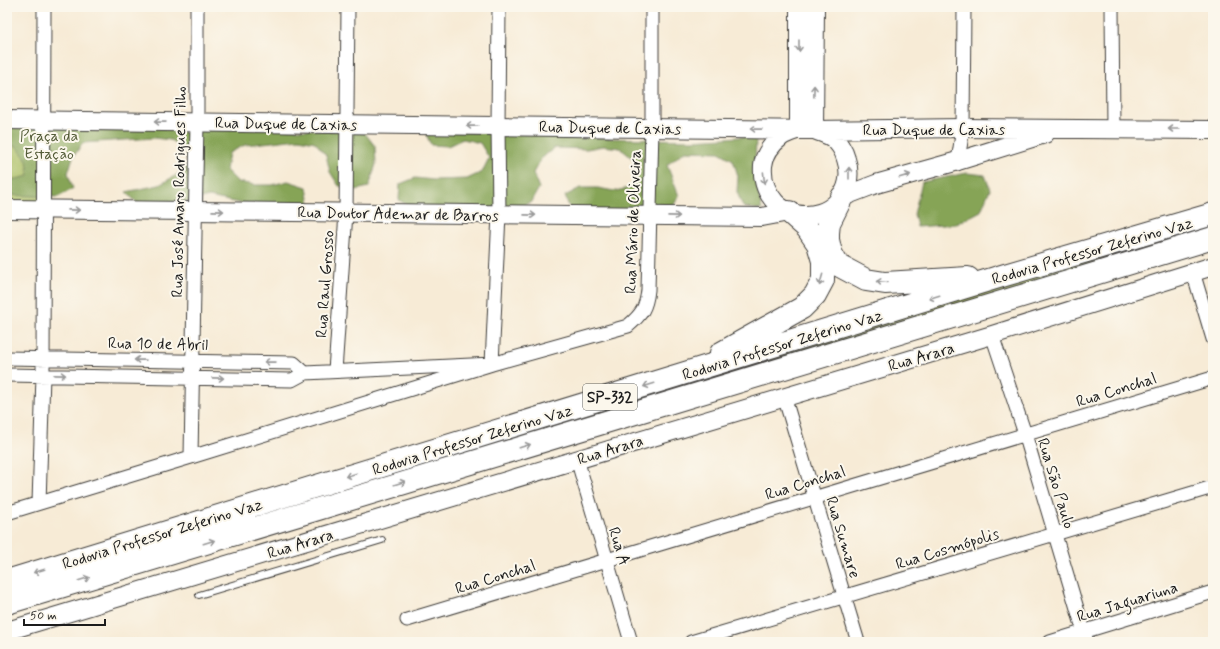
<svg xmlns="http://www.w3.org/2000/svg" width="1220" height="649" viewBox="0 0 1220 649" font-family="Mynerve,sans-serif">
	<rect width="100%" height="100%" fill="#fbf7ec"/>
	<filter id="ink" filterUnits="userSpaceOnUse"><feTurbulence type="fractalNoise" baseFrequency=".025" numOctaves="2"/><feDisplacementMap in="SourceGraphic" scale="8" xChannelSelector="R" yChannelSelector="G"/><feConvolveMatrix kernelMatrix="1 2 1 2 8 2 1 2 1" color-interpolation-filters="sRGB"/></filter>
	<filter id="wash" filterUnits="userSpaceOnUse"><feTurbulence type="fractalNoise" baseFrequency=".012" numOctaves="4" result="noise"/><feDisplacementMap in="SourceGraphic" scale="16" xChannelSelector="R" yChannelSelector="G"/><feGaussianBlur stdDeviation="0.9" result="paint"/><feColorMatrix in="noise" values="0 0 0 0 0 0 0 0 0 0 0 0 0 0 0 0 0 1.4 0 .05"/><feComposite in="paint" operator="in"/></filter>
	<g filter="url(#wash)">
		<rect width="100%" height="100%" fill="#f7ebd6"/>
		<!-- green -->
		<path fill="#a9bd61" stroke="#626c3e" d="M7 122 41 123 40 206 7 204Z
			M1213 221V231L7 596V586Z"/>
		<!-- forest -->
		<path fill="#86a457" stroke="#51603a" d="M7 117 364 132 375 146 376 164 369 187 356 190 339 186 330 172 326 155 315 142 299 139 245 145 229 153 226 170 238 182 255 185H272L288 181 307 187 310 204H244L209 197 192 201 155 206 138 204 126 192 159 185 175 176 188 165 184 148 170 140 154 138 83 143 73 157 68 173 73 189 58 197 7 195V180H12L29 176 27 160 17 147 7 144Z
			M424 130 601 138 692 140 756 136 755 177 762 210 743 207 737 192 738 176 733 160 719 152 685 151 667 165 679 196 671 210 571 212 565 196 580 188H598L614 191 631 188 639 174 633 159 620 148 603 146 587 149 554 148 541 159 533 173 539 188 531 202 516 208 413 209 399 200 400 184 415 178 434 180 467 179 482 172 489 158 480 143 463 139 448 146 431 145Z
			M967 173 985 175 990 189 981 211 956 224 917 227 914 214 922 182Z"/>
	</g>
	<g filter="url(#ink)">
		<g fill="none" stroke-linecap="round" stroke-linejoin="round">
			<defs>
				<path id="lane" d="M199 595 382 540"/>
				<path id="street" d="M1112 7 1113 129
					M958 161 963 128 964 7
					M1193 272 1213 339
					M992 335 1025 434 1087 642
					M7 358 294 363 305 373
					M335 371 346 213 348 7
					M7 375 292 380 305 373 492 364 499 214 498 126 499 7
					M784 396 858 642
					M191 457 197 122V7
					M577 459 631 642
					M39 503 43 375 44 7
					M7 513 191 457 492 364 628 326C642 314 646 308 648 290L652 128V7
					M407 620 1213 378
					M691 642 1213 487
					M1050 642 1213 592"/>
				<path id="secondary" d="M799 7V129C794 131 787 133 782 136 773 143 764 154 763 166 762 180 766 192 775 202 781 209 788 212 796 214 830 221 857 191 846 159 844 151 838 141 831 137 826 134 819 132 814 130L815 7
					M7 120 814 130 963 128 1213 130
					M842 197 876 184 958 161 1045 134
					M7 209 762 217 789 212
					M7 631 992 335 1213 266"/>
				<path id="highway" d="M842 197 829 223 828 233V240L831 253 838 265 866 280 885 283 968 278
					M721 353 802 308 815 295 823 280V261L818 244 807 228 789 212
					M7 581 1005 275 1213 214
					M7 603C409 481 811 361 1213 238"/>
			</defs>
			<!-- lane casing -->
			<use href="#lane" stroke="#3d3b38" stroke-width="8"/>
			<!-- street casing -->
			<use href="#street" stroke="#3d3b38" stroke-width="15"/>
			<!-- secondary casing -->
			<use href="#secondary" stroke="#3d3b38" stroke-width="20"/>
			<!-- highway casing -->
			<use href="#highway" stroke="#3d3b38" stroke-width="24"/>
			<!-- lane -->
			<use href="#lane" stroke="#fff" stroke-width="6"/>
			<!-- street -->
			<use href="#street" stroke="#fff" stroke-width="13"/>
			<!-- secondary -->
			<use href="#secondary" stroke="#fff" stroke-width="18"/>
			<!-- highway -->
			<use href="#highway" stroke="#fff" stroke-width="22"/>
		</g>
		<!-- one-way arrows -->
		<defs><path id="oneway-shaft" d="M-6 0H5M1.5-3L5.5 0L1.5 3" fill="none" stroke-width="1.6" stroke-linecap="round" stroke-linejoin="round"/></defs>
		<g stroke="#999">
			<use href="#oneway-shaft" transform="translate(799 46) rotate(90)"/>
			<use href="#oneway-shaft" transform="translate(814 91) rotate(-89)"/>
			<use href="#oneway-shaft" transform="translate(160 122) rotate(-179)"/>
			<use href="#oneway-shaft" transform="translate(472 126) rotate(-179)"/>
			<use href="#oneway-shaft" transform="translate(756 129) rotate(-179)"/>
			<use href="#oneway-shaft" transform="translate(1174 129) rotate(-180)"/>
			<use href="#oneway-shaft" transform="translate(849 173) rotate(-90)"/>
			<use href="#oneway-shaft" transform="translate(905 176) rotate(-16)"/>
			<use href="#oneway-shaft" transform="translate(764 178) rotate(84)"/>
			<use href="#oneway-shaft" transform="translate(74 210) rotate(1)"/>
			<use href="#oneway-shaft" transform="translate(218 211) rotate(1)"/>
			<use href="#oneway-shaft" transform="translate(530 215) rotate(1)"/>
			<use href="#oneway-shaft" transform="translate(674 216) rotate(1)"/>
			<use href="#oneway-shaft" transform="translate(821 280) rotate(106)"/>
			<use href="#oneway-shaft" transform="translate(882 282) rotate(-175)"/>
			<use href="#oneway-shaft" transform="translate(934 297) rotate(163)"/>
			<use href="#oneway-shaft" transform="translate(140 360) rotate(-179)"/>
			<use href="#oneway-shaft" transform="translate(270 362) rotate(-179)"/>
			<use href="#oneway-shaft" transform="translate(60 375) rotate(1)"/>
			<use href="#oneway-shaft" transform="translate(218 378) rotate(1)"/>
			<use href="#oneway-shaft" transform="translate(649 385) rotate(163)"/>
			<use href="#oneway-shaft" transform="translate(525 446) rotate(-17)"/>
			<use href="#oneway-shaft" transform="translate(351 475) rotate(163)"/>
			<use href="#oneway-shaft" transform="translate(400 483) rotate(-17)"/>
			<use href="#oneway-shaft" transform="translate(209 542) rotate(-17)"/>
			<use href="#oneway-shaft" transform="translate(39 571) rotate(163)"/>
			<use href="#oneway-shaft" transform="translate(84 579) rotate(-17)"/>
		</g>
	</g>
	<g text-anchor="middle" stroke-width="4" stroke-linejoin="round" paint-order="stroke">
		<!-- shield labels -->
		<rect fill="#fbf7ec" stroke="#5f5e5a" stroke-width="1" x="583" y="384" width="54" height="26" rx="3"/>
		<g font-size="15" font-weight="bold" fill="#1c1c1c">
			<text x="610" y="402">SP-332</text>
		</g>
		<!-- street labels -->
		<g font-size="16" fill="#1c1c1c" stroke="#fbf7ec">
			<text transform="translate(286 123) rotate(1)" y="6">Rua Duque de Caxias</text>
			<text transform="translate(610 127) rotate(1)" y="6">Rua Duque de Caxias</text>
			<text x="934" y="135">Rua Duque de Caxias</text>
			<text transform="translate(178 192) rotate(-89)" y="6">Rua José Amaro Rodrigues Filho</text>
			<text transform="translate(398 213) rotate(1)" y="6">Rua Doutor Ademar de Barros</text>
			<text transform="translate(632 222) rotate(-88)" y="6">Rua Mário de Oliveira</text>
			<text transform="translate(1092 250) rotate(-16)" y="6">Rodovia Professor Zeferino Vaz</text>
			<text transform="translate(324 284) rotate(-86)" y="6">Rua Raul Grosso</text>
			<text transform="translate(158 343) rotate(1)" y="6">Rua 10 de Abril</text>
			<text transform="translate(782 344) rotate(-17)" y="6">Rodovia Professor Zeferino Vaz</text>
			<text transform="translate(921 356) rotate(-16)" y="6">Rua Arara</text>
			<text transform="translate(1116 389) rotate(-17)" y="6">Rua Conchal</text>
			<text transform="translate(472 439) rotate(-17)" y="6">Rodovia Professor Zeferino Vaz</text>
			<text transform="translate(610 449) rotate(-17)" y="6">Rua Arara</text>
			<text transform="translate(805 482) rotate(-17)" y="6">Rua Conchal</text>
			<text transform="translate(1057 483) rotate(73)" y="6">Rua São Paulo</text>
			<text transform="translate(162 533) rotate(-17)" y="6">Rodovia Professor Zeferino Vaz</text>
			<text transform="translate(844 537) rotate(73)" y="6">Rua Sumare</text>
			<text transform="translate(300 543) rotate(-17)" y="6">Rua Arara</text>
			<text transform="translate(620 546) rotate(73)" y="6">Rua A</text>
			<text transform="translate(947 548) rotate(-17)" y="6">Rua Cosmópolis</text>
			<text transform="translate(495 576) rotate(-17)" y="6">Rua Conchal</text>
			<text transform="translate(1127 601) rotate(-17)" y="6">Rua Jaguariuna</text>
		</g>
		<!-- park labels -->
		<g font-size="16" fill="#545c38" stroke="#fbf7ec">
			<text x="49" y="141">Praça da<tspan x="49" dy="18">Estação</tspan></text>
		</g>
	</g>
	<!-- margin -->
	<rect width="1220" height="649" fill="none" stroke="#fbf7ec" stroke-width="24"/>
	<!-- scale -->
	<path d="M24 619v6h81v-6" fill="none" stroke="#1c1c1c" stroke-width="2"/>
	<text x="30" y="619" font-size="12" fill="#1c1c1c" stroke="#fbf7ec" stroke-width="3" paint-order="stroke">50 m</text>
</svg>
